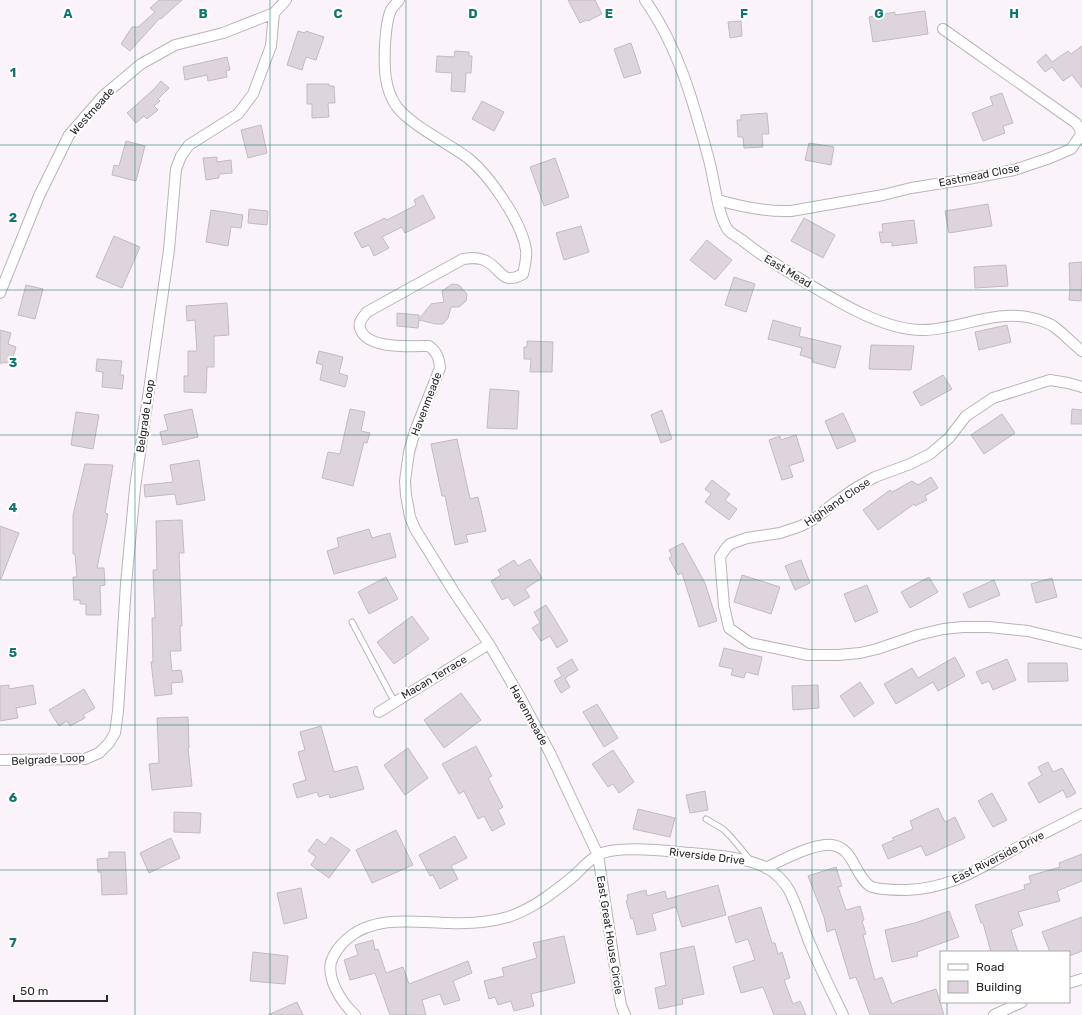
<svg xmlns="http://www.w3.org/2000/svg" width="1082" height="1015" viewBox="0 0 1082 1015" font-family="Rubik,sans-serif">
	<rect width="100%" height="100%" fill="#fbf3fa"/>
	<!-- building -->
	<path fill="#ddd5db" stroke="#c3bbc1" d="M159 0H182L161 19 160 18 130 51 121 44 132 27H138L155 12 150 8Z
		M568 0H595L602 14 588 21 587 20 580 23Z
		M925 11 928 34 873 42 869 17 895 12V15Z
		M741 21 742 36 730 38 728 22Z
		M298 31 305 33 306 31 324 37 316 60 306 57 302 70 287 65Z
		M631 43 641 73 624 78 614 49Z
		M1082 46V88L1072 75 1063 81 1052 67 1045 72 1037 62 1046 54 1052 62 1068 51 1071 54Z
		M455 51 469 52V56H472L471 73H466L465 92 451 91 452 73 436 72 437 56 454 57Z
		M227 57 230 70 226 71 227 77 208 81 207 75 185 80 183 67Z
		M161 81 169 88 158 99 160 101 154 106 158 110 147 119 144 116 136 123 127 113 153 90Z
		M307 84H329V86H334L335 103H328L329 117 312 118V104H307Z
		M1002 93 1013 123 1003 126 1005 133 983 141 972 113 993 105 990 97Z
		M482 101 504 112 494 131 472 119Z
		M767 113 769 134H762L763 147 744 148 743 137H738L737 120H741V115Z
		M261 125 267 153 248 158 241 130Z
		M126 141 145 146 136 181 112 175 114 165 119 166Z
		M809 143 834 147 831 165 805 160Z
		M217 157V162L231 160 232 173 219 174V178L206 180 203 158Z
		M555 158 569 197 544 206 530 167Z
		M423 195 435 218 405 233 402 227 382 237 389 248 374 256 369 245 362 248 354 233 385 218 387 220 416 205 414 200Z
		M988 204 992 226 949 233 945 211Z
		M249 209 268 211 267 225 248 223Z
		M211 210 243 215 241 228 231 227 228 246 206 242Z
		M804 218 835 235 823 258 791 241Z
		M914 220 917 243 892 246V242L881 243 879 232H883L882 224Z
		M581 226 589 252 564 260 556 233Z
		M114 236 140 247 122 288 96 277Z
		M707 240 732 260 715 280 690 260Z
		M1082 262 1081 301 1069 300 1070 288 1069 263Z
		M1006 265 1008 286 975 288 974 267Z
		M734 277 755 284 746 312 725 305Z
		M452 284 459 285 467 294 466 301 459 307H451L448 318 443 324H436L419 320 418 328 397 326V313L419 315V319L431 304 444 302 442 291Z
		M26 285 43 289 35 319 18 315Z
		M227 303 229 335 214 336V367H207L206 393 184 392V376H188V351H197L195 320 187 321 186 306Z
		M773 320 801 328 799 336 841 346 835 368 812 362 813 359 800 355 802 348 768 339Z
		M1007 325 1011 342 979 350 975 332Z
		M0 330 11 333 8 344 16 347 11 364 3 362V363H0Z
		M527 341 553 342 552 372H530L531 359H524V347H527Z
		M871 345 914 346 911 370 869 369Z
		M319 351 343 357 339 373 348 376 345 387 320 380 323 365 316 363Z
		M97 359 122 361 120 375H124L122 389 102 387 103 372 96 371Z
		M943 375 952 389 921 406 913 392Z
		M490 389 519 391 517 429 487 428Z
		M192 409 198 437 163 445 160 432 168 430 164 415Z
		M350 409 365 412 361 431 370 433 367 443 364 442 353 486 322 478 328 452 340 454Z
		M1072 409 1082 410V424H1071Z
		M662 410 672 439 661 443 651 415Z
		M76 412 99 415 93 449 71 445Z
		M843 413 856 441 837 449 825 421Z
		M1002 414 1015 433 984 454 971 435Z
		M796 435 804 461 789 466 793 477 782 480 769 440 780 436 781 440Z
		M457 439 470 499 478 497 486 531 466 535 468 542 455 545 445 496H442L431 444Z
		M199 460 205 500 177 505 175 494 145 497 144 485 173 482 170 465Z
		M85 464 113 465 105 513 108 514 97 568H104L105 585 100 586 101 615H86V604H80V600H74L73 577H77L75 554H73V515Z
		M931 477 938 488 925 496 927 500 915 506 914 504 878 530 863 510 890 490 892 492 912 481 918 485Z
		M712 480 730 494 725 500 737 509 729 520 705 502 711 494 705 489Z
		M182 520 184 553H179L182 626H180L181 651H170L172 671 181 670 183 682 171 683 172 694 155 696 151 662H153L152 618H155L153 570H157L156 521Z
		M0 526 19 533 1 579H0Z
		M369 529 372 538 390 533 396 557 334 574 327 551 339 547 337 538Z
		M683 543 705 583 717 621 699 627 682 573 678 575 669 558 672 556 669 550Z
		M530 559 542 578 525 589 530 597 514 606 508 597 502 600 491 581 501 575 498 570 514 560 518 566Z
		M801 560 810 583 795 590 785 566Z
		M742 575 780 587 771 614 734 602Z
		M386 577 398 599 369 614 358 592Z
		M929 577 938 592 910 608 901 592Z
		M1052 578 1057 597 1036 603 1031 584Z
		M994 580 1000 595 969 608 963 594Z
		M867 585 878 612 855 622 844 594Z
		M546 605 568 641 557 648 550 636 541 641 532 628 540 623 534 612Z
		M412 616 429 639 394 664 377 642Z
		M724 648 762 657 758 675 746 672 744 678 731 675 733 669 719 666Z
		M955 657 965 676 938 691 933 682 896 704 884 684 912 668 918 678Z
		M572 659 578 670 565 678 570 687 561 693 554 681 562 676 557 668Z
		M1007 659 1016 680 993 690 989 681 982 684 976 672Z
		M1028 663H1067L1068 681 1028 682Z
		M860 682 874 703 854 717 840 696Z
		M9 685V689L33 685 36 704 16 708 18 718 0 721V686Z
		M818 685 819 708 793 710 792 686Z
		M84 689 95 708 83 715 85 718 70 726 67 721 59 726 49 710Z
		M461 693 481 720 444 748 424 720Z
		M597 704 618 738 604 747 583 712Z
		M188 717 189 748H188L192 786 152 790 149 764 159 763 157 718Z
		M321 726 334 772 357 766 364 789 330 798 329 794 319 797 317 792 297 798 293 784 306 780 298 752 305 750 300 732Z
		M476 746 492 776 488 778 503 807 498 810 505 824 492 831 484 816 478 819 464 791 459 794 442 764Z
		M408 748 428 778 405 795 384 765Z
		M613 750 634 782 619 793 613 784 608 787 592 764Z
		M1048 762 1053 772 1062 768 1076 793 1067 798 1063 790 1039 803 1028 783 1042 775 1038 767Z
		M705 791 708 810 690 813 686 795Z
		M992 793 1007 820 993 827 978 801Z
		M938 808 945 822 955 817 965 838 926 856 921 846 888 859 882 845 894 840 892 838 913 829 910 821Z
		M638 809 675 818 670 837 633 829Z
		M174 812 201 813 200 833 174 832Z
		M396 830 413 865 372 883 356 850Z
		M455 836 467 858 451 866 458 879 440 889 433 875 430 876 419 855Z
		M331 837 350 850 329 878 311 865 316 857 308 851 317 839 325 845Z
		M171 838 180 858 149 873 140 853Z
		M109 852H125L127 894 102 895 101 872H98L97 859 109 858Z
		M1082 854V881L1057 891 1060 901 1018 912 1023 925 1011 930 1018 952H991L983 923H981L975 905 1025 889 1024 885 1031 883 1029 876 1060 867 1059 863Z
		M836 867 842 886 838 887 846 910 860 906 864 920 862 921 866 934 863 935 875 980 882 977 892 1004 898 1001 936 989 944 1015H870L856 977 850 979 835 929 827 932 824 917 808 876Z
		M718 885 726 915 682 927 676 907 652 914 656 930 637 935 633 918 631 919 626 901 628 900 627 895 646 890 647 896 665 891 667 899Z
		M301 888 307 918 284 924 277 893Z
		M761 907 772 943H775L778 954 782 952 790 978 784 980 793 1004 800 1001 806 1015H774L763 987 741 993 733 967 755 960 748 939 736 943 728 917Z
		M949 911 959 937 917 952 918 956 892 962 885 930 915 923Z
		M1082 917V951L1069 956V952H1050L1042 932Z
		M564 936 575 983 531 994 534 1006 514 1011 511 1001 498 1005 495 997 489 999 484 981 504 976 502 968 537 958 533 943Z
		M373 940 375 950 378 949 386 973 403 967 409 984 468 961 472 973 453 981 460 1000 444 1005 440 994 422 1000 426 1015H390L375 973 350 980 344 960 358 955 355 945Z
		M694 946 704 994 682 999 683 1004 659 1009 655 988 666 985 660 953Z
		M253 952 288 956 285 984 250 981Z
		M297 1002 303 1015H268Z"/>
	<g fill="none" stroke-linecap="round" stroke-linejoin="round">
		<defs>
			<path id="lane" d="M352 622 394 701
				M706 819 723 829 732 838 751 861"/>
			<path id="street" d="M399 0C397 3 393 6 391 10 386 20 386 34 385 45 384 67 384 89 397 107 412 126 448 143 468 158 490 176 522 222 526 250 527 258 525 266 523 274 501 286 502 269 486 261 479 257 471 258 463 259L367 312C363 317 358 322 360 328 366 350 411 346 429 346 437 352 439 358 440 368L415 431 409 452 405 481 406 495 410 517 415 529 454 592 489 644 520 697 550 753 598 855 618 988 621 1005 625 1015
				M645 0C679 48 694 104 709 160 714 177 718 219 729 231 732 234 738 237 742 240 758 253 775 264 792 274 829 296 881 331 924 330 961 329 995 309 1032 318 1039 320 1047 322 1053 326 1063 333 1072 343 1082 351
				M718 200C742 207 767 212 791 211L883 195 911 188 968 179 1014 170 1050 158 1071 149 1081 135 1080 129 1076 123 943 29
				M0 293 39 196 69 135 104 95 141 64 175 45 223 33 274 13 286 0
				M1082 387 1068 383 1050 380 993 398 966 416 949 438 930 454 910 464 875 477 854 489 833 504 817 517 801 526 780 533 747 538 730 544 726 548 720 557 724 606 729 628 750 643 808 655H838L860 653 877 649 918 635 943 629 963 627H989L1028 631 1082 644
				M379 712 489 644
				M0 760 85 759 99 753 109 743 115 733 118 711 126 584 135 488 169 250 176 169 181 156 189 145 238 114 253 94 271 46 274 13
				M766 868C782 860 814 843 832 845 854 848 854 875 870 886 877 890 897 890 906 890 951 889 982 867 1020 846 1040 835 1061 825 1082 814
				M1069 983 1082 979
				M355 1015C342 1003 327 980 331 962 334 953 339 946 347 939 374 915 415 922 448 923 468 924 490 922 508 917 533 909 554 892 574 876 581 869 589 860 598 855 614 846 659 850 678 852 707 855 738 855 765 867 775 872 785 882 790 892 798 908 803 927 810 944 820 968 832 992 843 1015
				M994 1015 1022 1002"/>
		</defs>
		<!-- lane casing -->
		<use href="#lane" stroke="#bbb3b9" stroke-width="7"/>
		<!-- street casing -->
		<use href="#street" stroke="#bbb3b9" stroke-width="12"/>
		<!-- lane -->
		<use href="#lane" stroke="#fff" stroke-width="5"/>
		<!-- street -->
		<use href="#street" stroke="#fff" stroke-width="10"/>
	</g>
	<!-- grid -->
	<path fill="none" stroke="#0f766e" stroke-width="1" stroke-opacity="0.55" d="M135 0V1015M270 0V1015M406 0V1015M541 0V1015M676 0V1015M812 0V1015M947 0V952M0 145H1082M0 290H1082M0 435H1082M0 580H1082M0 725H1082M0 870H1082M947 1002V1015"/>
	<g text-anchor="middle" stroke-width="4" stroke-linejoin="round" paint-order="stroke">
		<!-- street labels -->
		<g font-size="11" fill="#2a2729" stroke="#fff">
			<text transform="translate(92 111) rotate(-48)" y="4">Westmeade</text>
			<text transform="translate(979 175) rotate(-11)" y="4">Eastmead Close</text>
			<text transform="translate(788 271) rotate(31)" y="4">East Mead</text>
			<text transform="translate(426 404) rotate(-69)" y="4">Havenmeade</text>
			<text transform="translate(145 416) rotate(-82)" y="4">Belgrade Loop</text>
			<text transform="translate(837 502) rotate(-34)" y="4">Highland Close</text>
			<text transform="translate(434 677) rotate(-31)" y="4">Macan Terrace</text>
			<text transform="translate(529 715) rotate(61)" y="4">Havenmeade</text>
			<text transform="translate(48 759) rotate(-3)" y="4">Belgrade Loop</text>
			<text transform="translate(707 856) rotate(7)" y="4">Riverside Drive</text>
			<text transform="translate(998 857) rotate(-27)" y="4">East Riverside Drive</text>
			<text transform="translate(610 935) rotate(81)" y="4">East Great House Circle</text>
		</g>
	</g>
	<g font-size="13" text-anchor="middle" font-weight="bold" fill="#0f766e" stroke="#fff" stroke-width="4" stroke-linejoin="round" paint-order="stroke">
		<text x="68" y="18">A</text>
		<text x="203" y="18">B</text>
		<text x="338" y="18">C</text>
		<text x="473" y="18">D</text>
		<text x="609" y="18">E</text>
		<text x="744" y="18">F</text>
		<text x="879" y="18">G</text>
		<text x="1014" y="18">H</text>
		<text x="13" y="77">1</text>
		<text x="13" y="222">2</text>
		<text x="13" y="367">3</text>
		<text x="13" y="512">4</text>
		<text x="13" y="657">5</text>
		<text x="13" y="802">6</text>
		<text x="13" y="947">7</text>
	</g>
	<!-- legend -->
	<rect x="940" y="951" width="130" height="52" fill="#ffffff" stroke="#aaa9a9"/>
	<rect x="948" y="964" width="20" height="6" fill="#ffffff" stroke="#aaa9a9"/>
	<text x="976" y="971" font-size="12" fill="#2a2729">Road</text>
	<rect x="948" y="981" width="20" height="12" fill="#ddd5db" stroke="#aaa9a9"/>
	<text x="976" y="991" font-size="12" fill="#2a2729">Building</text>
	<!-- scale -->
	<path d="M14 995v6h93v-6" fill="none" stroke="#2a2729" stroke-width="2"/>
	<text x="20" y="995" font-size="12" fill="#2a2729" stroke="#ffffff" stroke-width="3" paint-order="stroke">50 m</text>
</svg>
